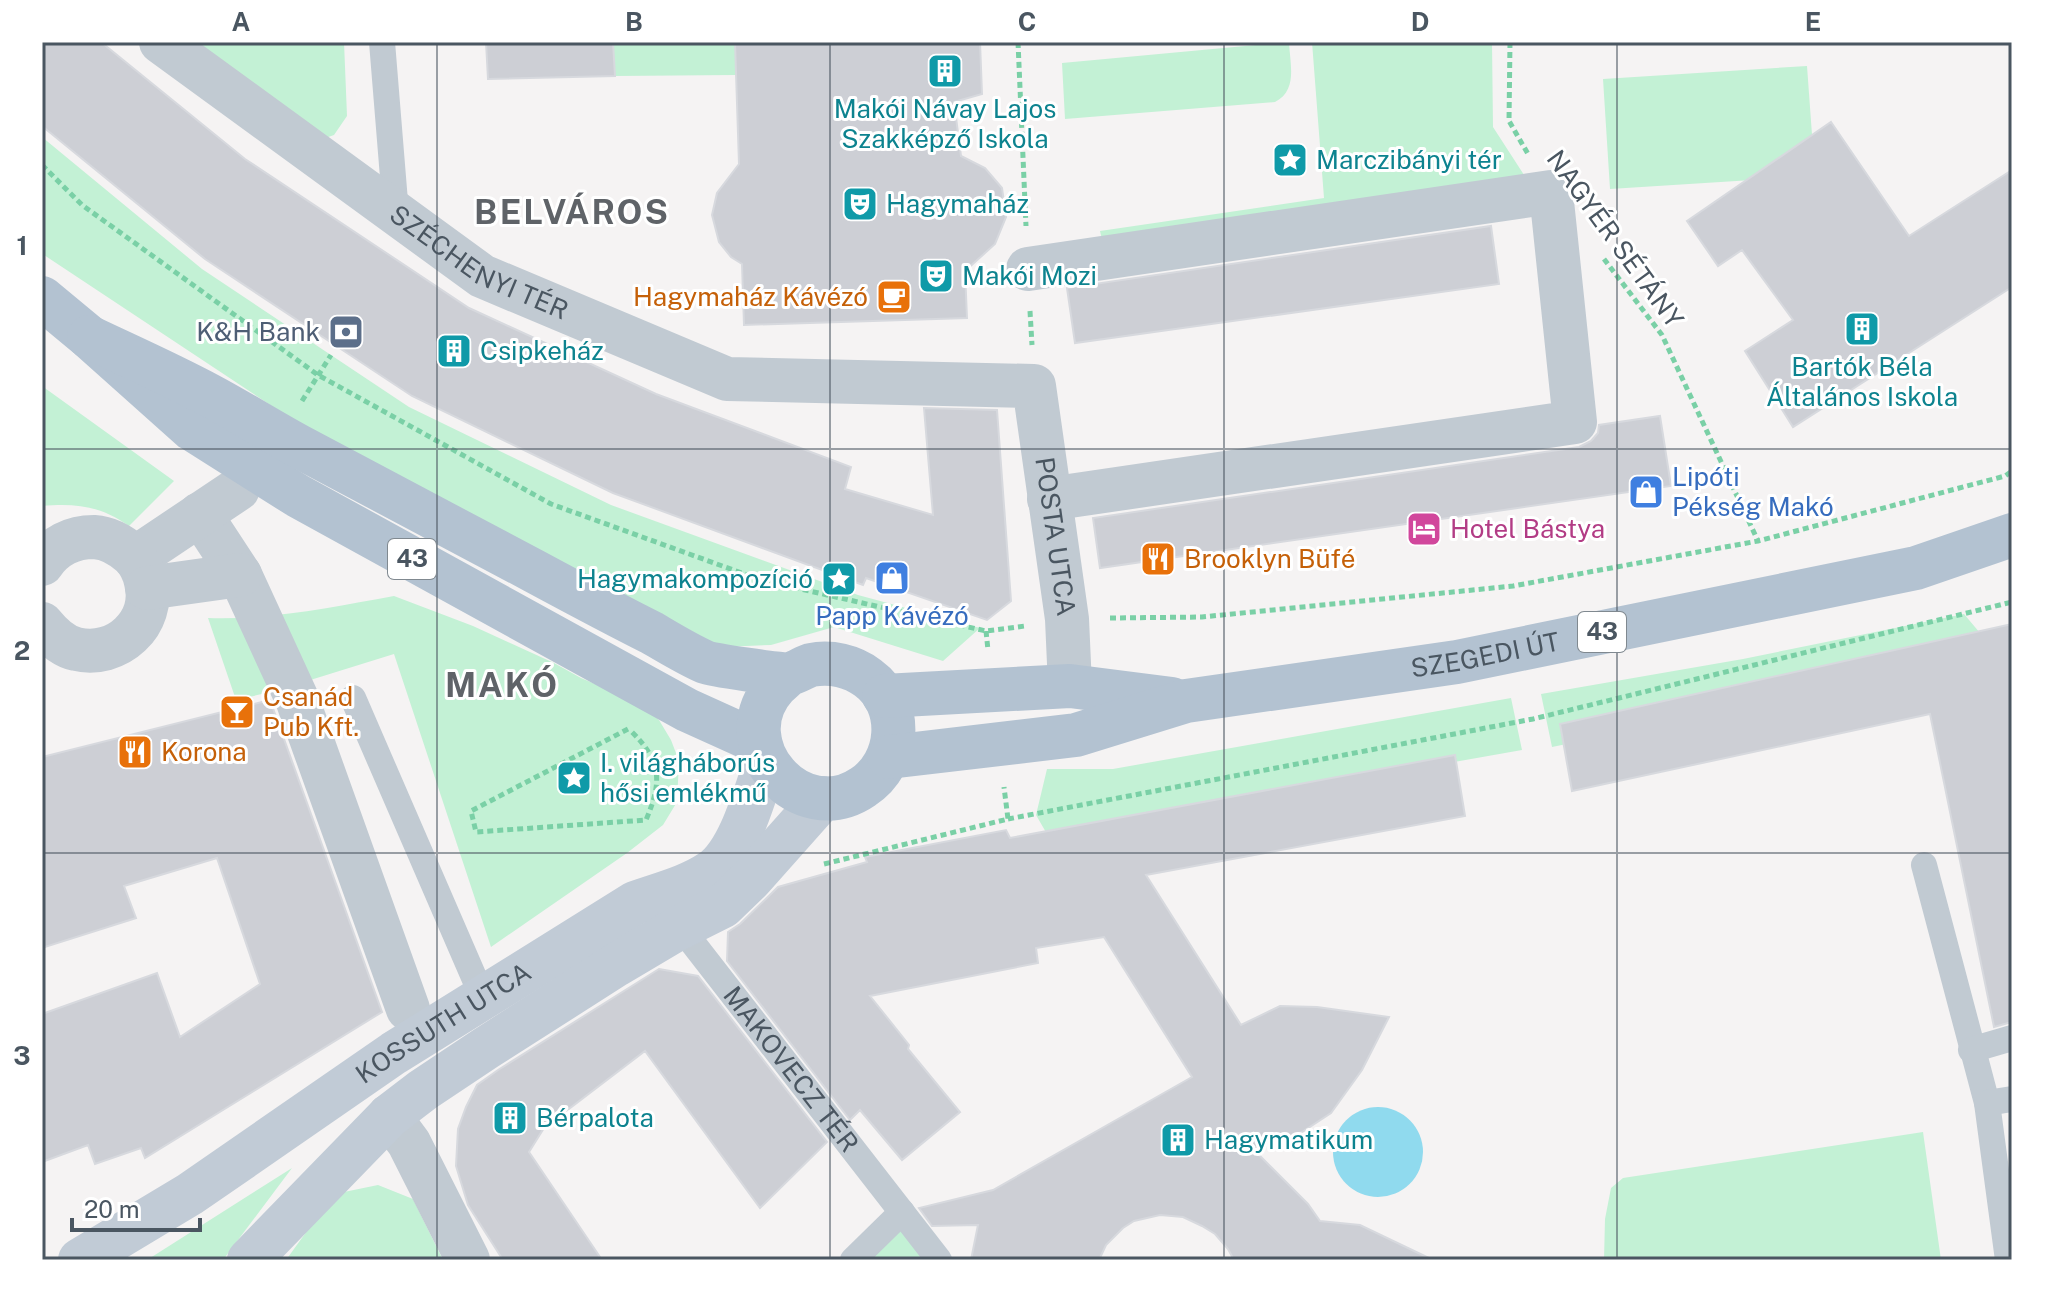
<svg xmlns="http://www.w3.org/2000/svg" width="2054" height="1302" viewBox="0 0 2054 1302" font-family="'Public Sans',sans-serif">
	<rect width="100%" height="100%" fill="#f5f3f3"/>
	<!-- green -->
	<path fill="#c3f1d5" d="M190 42H344L347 116 334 135 317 141Z
		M613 42H853L736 75 615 76Z
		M1289 42C1290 64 1298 90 1275 102L1065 119 1062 63Z
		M1312 42H1492L1493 127 1528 181 1104 248 1100 231 1324 198Z
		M1807 66 1815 176 1610 189 1603 79Z
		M42 137 202 269 409 407 611 505 858 595 980 628 943 661 834 627 771 645 721 647 290 418 44 255 42 253Z
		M42 386 174 481 129 526C101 506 76 503 42 506Z
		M394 596 473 626 554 663 581 678 640 703 659 720 671 740 679 761 677 802 663 825 627 853 491 947 394 654 275 691 236 700 208 618C271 620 333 607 394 596Z
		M1964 614 1980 633 1972 661 1552 747 1541 694 1743 659Z
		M1511 698 1522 750 1047 834 1036 815 1047 769H1113Z
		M1923 1132 1941 1260H1604L1605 1219 1611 1188 1623 1178Z
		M292 1168 223 1260H147Z
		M378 1185 413 1199 443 1260H286L320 1213 344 1192Z
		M902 1212 939 1260H854Z"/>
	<!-- water -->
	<path fill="#90daee" d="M1333 1152a45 45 0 1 1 90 0a45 45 0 1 1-90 0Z"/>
	<!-- building -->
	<path fill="#cdcfd5" stroke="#d7d9de" stroke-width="2" d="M42 42H101L245 159 469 308 656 394 851 467 845 489 933 515 924 408 997 410 1011 601 987 620 866 578 863 585 613 493 412 396 205 259 42 126Z
		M486 42H613L615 76 488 79Z
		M735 42H980L982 94 954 102 961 156 985 168 1002 188 1006 217 995 244 965 271 967 318 744 325 742 264 731 257 719 242 712 215 717 193 739 164Z
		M1831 122 1909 236 2012 170V287L1793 427 1745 351 1793 320 1742 250 1718 266 1687 221Z
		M1491 226 1499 284 1075 343 1067 288Z
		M1660 416 1671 486 1100 568 1093 518 1579 447 1591 441 1598 433 1599 425Z
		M2012 624V1022L1994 1027 1930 714 1572 791 1560 724Z
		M270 700 382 1012 145 1158 141 1148 95 1164 88 1145 42 1162V1014L157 973 180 1037 260 984 217 858 124 886 136 918 42 948V757Z
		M1455 755 1465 816 1146 875 1241 1025 1280 1006 1317 1007 1389 1017 1362 1070 1331 1113 1302 1132 1252 1148 1308 1204 1320 1221 1360 1225 1433 1260H1234L1228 1249 1215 1234 1202 1226 1183 1217 1160 1215 1134 1221 1123 1228 1106 1245 1099 1260H971L978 1225 932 1226 919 1208 993 1190 1192 1077 1104 937 1036 948 1038 963 870 996 909 1045 908 1049 960 1112 902 1160 860 1110 850 1120 727 961 728 932 740 924 778 887 867 862 865 857 1006 830 1010 838Z
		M659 969 698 976 827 1142 760 1208 645 1051 544 1128 529 1152 602 1260H503L468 1205 456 1166 458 1129 466 1107 477 1085 498 1070Z"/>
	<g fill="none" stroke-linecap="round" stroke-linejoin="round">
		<!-- path -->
		<path stroke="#7ad0a6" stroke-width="5" stroke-dasharray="6 4" stroke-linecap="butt" d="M1018 42 1026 226
			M1510 42 1509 121 1528 154
			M42 165 82 205 318 375 551 504 761 580 986 631 1025 626
			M1604 259 1662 335 1758 541
			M1030 311 1032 345
			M302 401 331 355
			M1110 618 1202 617 1513 586 1758 541 2005 476 2012 471
			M986 631 988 650
			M628 729 471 811 476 832 646 820C662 782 662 762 632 732
			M1008 819 1533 719 2012 602
			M824 864 1008 819 1004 787"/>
		<!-- lane -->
		<g stroke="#c1cad2" stroke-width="26">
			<path d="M382 42 396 214"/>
			<path d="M353 698 483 998"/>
			<path d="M1924 865 1987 1103"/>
			<path id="s1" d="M675 930 692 942 939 1260"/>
			<path d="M1971 1050 2012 1038"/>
			<path d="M853 1260 902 1212"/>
			<path d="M2008 1260 1987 1103 2012 1099"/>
		</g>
		<!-- street -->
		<g stroke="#c1cad2" stroke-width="44">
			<path id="s2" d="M161 42 482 276 727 379 1034 386 1067 619 1070 686"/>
			<path d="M1028 269 1551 192 1575 422 1049 499"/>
			<path d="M200 514 240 575 297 699 408 1009"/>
			<path d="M135 558 238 489"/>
			<path d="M42 564C54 546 72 537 94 537 109 538 121 545 132 555 139 562 144 572 146 582 156 623 117 659 76 649 62 646 51 635 42 624"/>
			<path d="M147 588 240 575"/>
			<path d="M389 1116 409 1143 468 1260"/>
		</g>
		<!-- secondary -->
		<g stroke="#c1cbd6" stroke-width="44">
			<path id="s3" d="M80 1260 190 1194 394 1053 635 903C660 894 689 887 711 872 740 853 755 793 766 761"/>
			<path d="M249 1260 389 1116 423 1090 486 1048 616 965 675 930 723 906 751 879 823 798"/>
		</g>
		<!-- primary -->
		<g stroke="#b3c2d1" stroke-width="44">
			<path d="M42 298 89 337 192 429 298 496 687 710 760 743"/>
			<path d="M89 337C129 356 170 374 209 395 241 412 272 432 304 449 380 490 457 530 534 571 573 592 612 613 652 633 669 643 687 654 705 662 713 665 780 675 789 674 796 673 804 667 811 665 831 661 852 666 868 678 905 705 900 763 863 787 800 830 724 743 776 686 780 682 785 678 789 674"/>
			<path d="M884 696 1070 686 1172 699"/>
			<path id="s4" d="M889 757 1076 735 1186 701 1457 662 1916 568 2012 535"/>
		</g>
	</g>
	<!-- grid -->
	<path fill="none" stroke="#4a5661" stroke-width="2" stroke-opacity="0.55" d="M437 42V1260M830 42V1260M1224 42V1260M1617 42V1260M42 449H2012M42 853H2012"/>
	<!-- icons -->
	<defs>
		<symbol id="building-square" viewBox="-11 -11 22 22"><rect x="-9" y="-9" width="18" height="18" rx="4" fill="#0f9aa8" stroke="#fff"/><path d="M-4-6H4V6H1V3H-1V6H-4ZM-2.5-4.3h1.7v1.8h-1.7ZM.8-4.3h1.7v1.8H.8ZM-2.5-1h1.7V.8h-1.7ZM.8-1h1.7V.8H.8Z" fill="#fff"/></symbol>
		<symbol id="sight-square" viewBox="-11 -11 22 22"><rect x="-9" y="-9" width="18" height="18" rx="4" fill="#0f9aa8" stroke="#fff"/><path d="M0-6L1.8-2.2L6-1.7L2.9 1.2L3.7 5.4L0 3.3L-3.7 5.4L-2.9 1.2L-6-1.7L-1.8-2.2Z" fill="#fff"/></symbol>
		<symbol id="theatre-square" viewBox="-11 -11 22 22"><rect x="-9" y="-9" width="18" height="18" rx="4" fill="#0f9aa8" stroke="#fff"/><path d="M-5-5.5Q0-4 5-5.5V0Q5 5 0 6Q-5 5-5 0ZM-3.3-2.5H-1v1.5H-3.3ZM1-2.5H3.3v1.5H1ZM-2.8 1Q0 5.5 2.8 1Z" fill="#fff"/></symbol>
		<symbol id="cafe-square" viewBox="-11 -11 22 22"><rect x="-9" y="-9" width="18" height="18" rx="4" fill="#e8710a" stroke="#fff"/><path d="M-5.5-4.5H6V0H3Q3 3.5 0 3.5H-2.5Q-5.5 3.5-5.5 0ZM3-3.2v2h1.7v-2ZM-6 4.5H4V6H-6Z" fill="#fff"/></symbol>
		<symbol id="bank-square" viewBox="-11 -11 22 22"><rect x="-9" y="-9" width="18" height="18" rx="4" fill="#5c6f8a" stroke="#fff"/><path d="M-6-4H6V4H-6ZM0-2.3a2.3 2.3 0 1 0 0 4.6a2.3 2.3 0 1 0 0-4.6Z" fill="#fff"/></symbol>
		<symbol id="shop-square" viewBox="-11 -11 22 22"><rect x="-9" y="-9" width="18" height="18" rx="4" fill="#3f7fe0" stroke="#fff"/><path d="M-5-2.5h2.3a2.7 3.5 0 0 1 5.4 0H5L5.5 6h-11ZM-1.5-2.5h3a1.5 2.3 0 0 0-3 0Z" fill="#fff"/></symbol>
		<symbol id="hotel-square" viewBox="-11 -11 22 22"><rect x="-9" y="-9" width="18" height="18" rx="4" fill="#d1479c" stroke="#fff"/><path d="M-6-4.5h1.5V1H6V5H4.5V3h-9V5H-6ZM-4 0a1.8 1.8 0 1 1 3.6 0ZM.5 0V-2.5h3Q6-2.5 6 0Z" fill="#fff"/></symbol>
		<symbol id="restaurant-square" viewBox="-11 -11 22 22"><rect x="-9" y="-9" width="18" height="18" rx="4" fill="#e8710a" stroke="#fff"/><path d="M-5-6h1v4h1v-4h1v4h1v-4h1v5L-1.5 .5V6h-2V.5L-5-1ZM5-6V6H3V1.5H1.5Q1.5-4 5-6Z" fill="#fff"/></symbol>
		<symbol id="bar-square" viewBox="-11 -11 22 22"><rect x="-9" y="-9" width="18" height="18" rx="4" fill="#e8710a" stroke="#fff"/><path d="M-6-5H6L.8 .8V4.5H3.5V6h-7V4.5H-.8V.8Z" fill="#fff"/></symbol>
	</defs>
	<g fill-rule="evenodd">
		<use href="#building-square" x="925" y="51" width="40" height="40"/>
		<use href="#sight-square" x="1270" y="140" width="40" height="40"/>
		<use href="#theatre-square" x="840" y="184" width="40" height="40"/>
		<use href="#theatre-square" x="916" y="256" width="40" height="40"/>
		<use href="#cafe-square" x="874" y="277" width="40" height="40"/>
		<use href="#building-square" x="1842" y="309" width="40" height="40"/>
		<use href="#bank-square" x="326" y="312" width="40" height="40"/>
		<use href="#building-square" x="434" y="331" width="40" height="40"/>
		<use href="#shop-square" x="1626" y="472" width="40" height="40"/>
		<use href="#hotel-square" x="1404" y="509" width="40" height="40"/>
		<use href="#restaurant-square" x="1138" y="539" width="40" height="40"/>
		<use href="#shop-square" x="872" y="558" width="40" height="40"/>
		<use href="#sight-square" x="819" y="559" width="40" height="40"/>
		<use href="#bar-square" x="217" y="692" width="40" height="40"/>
		<use href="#restaurant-square" x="115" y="732" width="40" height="40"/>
		<use href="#sight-square" x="554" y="758" width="40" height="40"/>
		<use href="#building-square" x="490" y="1098" width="40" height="40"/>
		<use href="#building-square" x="1158" y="1120" width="40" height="40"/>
	</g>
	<g text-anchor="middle" stroke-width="6" stroke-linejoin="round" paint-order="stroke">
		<!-- shield labels -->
		<g fill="#fff" stroke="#808990" stroke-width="2">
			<rect x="388" y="539" width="48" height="40" rx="6"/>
			<rect x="1578" y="612" width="48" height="40" rx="6"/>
		</g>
		<g font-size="24" font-weight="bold" fill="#4a5661">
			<text x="412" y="567">43</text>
			<text x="1602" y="640">43</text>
		</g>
		<!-- culture labels -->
		<g font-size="26" fill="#0d838f" stroke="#fff" text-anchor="start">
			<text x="945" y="118" text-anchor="middle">Makói Návay Lajos<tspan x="945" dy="30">Szakképző Iskola</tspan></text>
			<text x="1316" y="169">Marczibányi tér</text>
			<text x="886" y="213">Hagymaház</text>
			<text x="962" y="285">Makói Mozi</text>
			<text x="480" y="360">Csipkeház</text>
			<text x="1862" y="376" text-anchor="middle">Bartók Béla<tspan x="1862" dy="30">Általános Iskola</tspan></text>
			<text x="813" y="588" text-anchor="end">Hagymakompozíció</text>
			<text x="600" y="772">I. világháborús<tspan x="600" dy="30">hősi emlékmű</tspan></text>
			<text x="536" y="1127">Bérpalota</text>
			<text x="1204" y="1149">Hagymatikum</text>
		</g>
		<!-- street labels -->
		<g font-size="26" fill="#4a5661" stroke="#fff">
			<text transform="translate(1615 239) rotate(54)" y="9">NAGYÉR SÉTÁNY</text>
			<text dy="9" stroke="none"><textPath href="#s2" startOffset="388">SZÉCHENYI TÉR</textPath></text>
			<text dy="9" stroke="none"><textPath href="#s2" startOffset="1122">POSTA UTCA</textPath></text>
			<text dy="9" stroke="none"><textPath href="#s4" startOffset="606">SZEGEDI ÚT</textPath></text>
			<text dy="9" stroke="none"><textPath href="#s3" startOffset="434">KOSSUTH UTCA</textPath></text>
			<text dy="9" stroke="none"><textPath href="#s1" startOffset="182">MAKOVECZ TÉR</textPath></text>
		</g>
		<!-- food labels -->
		<g font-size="26" fill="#c56008" stroke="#fff" text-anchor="start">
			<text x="868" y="306" text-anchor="end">Hagymaház Kávézó</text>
			<text x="1184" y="568">Brooklyn Büfé</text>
			<text x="263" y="706">Csanád<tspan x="263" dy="30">Pub Kft.</tspan></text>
			<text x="161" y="761">Korona</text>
		</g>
		<!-- service labels -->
		<g font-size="26" fill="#4e5e75" stroke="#fff" text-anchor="end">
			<text x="320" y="341">K&amp;H Bank</text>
		</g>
		<!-- shop labels -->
		<g font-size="26" fill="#366cbe" stroke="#fff" text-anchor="start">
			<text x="1672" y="486">Lipóti<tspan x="1672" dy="30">Pékség Makó</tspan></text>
			<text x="892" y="625" text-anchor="middle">Papp Kávézó</text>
		</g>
		<!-- hotel labels -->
		<g font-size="26" fill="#b23c85" stroke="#fff" text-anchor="start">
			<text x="1450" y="538">Hotel Bástya</text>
		</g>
		<!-- district labels -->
		<g font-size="34" font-weight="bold" letter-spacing="2" fill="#5f6368" stroke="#fff">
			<text x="572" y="224">BELVÁROS</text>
			<text x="502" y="697">MAKÓ</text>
		</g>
	</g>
	<!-- border -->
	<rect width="2054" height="1302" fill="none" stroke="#ffffff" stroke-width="88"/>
	<!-- scale -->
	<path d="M72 1218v12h128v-12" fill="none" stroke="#4a5661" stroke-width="4"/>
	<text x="84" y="1218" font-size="24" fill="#4a5661" stroke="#ffffff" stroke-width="6" paint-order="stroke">20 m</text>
	<rect x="44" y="44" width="1966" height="1214" fill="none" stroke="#4a5661" stroke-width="3"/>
	<g font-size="26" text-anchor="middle" font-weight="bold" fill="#4a5661">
		<text x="241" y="31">A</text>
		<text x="634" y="31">B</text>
		<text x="1027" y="31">C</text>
		<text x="1420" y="31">D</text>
		<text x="1813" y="31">E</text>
		<text x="22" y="255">1</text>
		<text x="22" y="660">2</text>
		<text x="22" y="1065">3</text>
	</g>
</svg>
